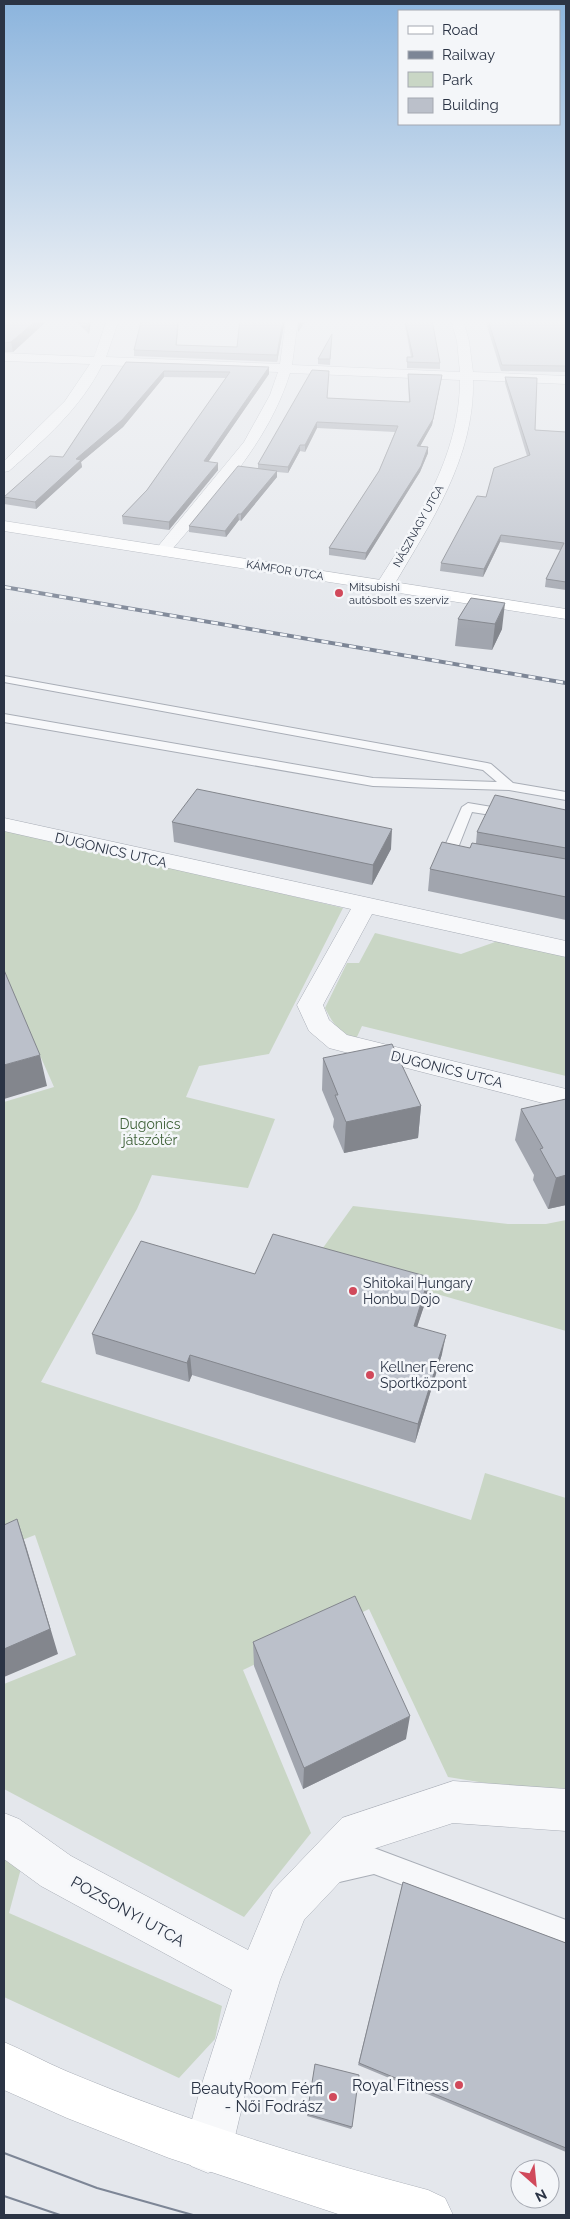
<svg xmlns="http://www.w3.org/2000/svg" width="570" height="2219" viewBox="0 0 570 2219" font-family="Raleway,sans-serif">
	<rect width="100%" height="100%" fill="#e4e7ec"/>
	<!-- green -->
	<path fill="#c9d6c5" d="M4 828 343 908 269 1054 199 1066 186 1097 275 1119 248 1188 152 1175 137 1209 41 1382 471 1520 485 1473 566 1498V1796L448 1777 369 1609 243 1670 311 1833 244 1917 4 1789V1684L76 1655 35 1535 4 1547V1102L54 1087 4 974Z
		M375 933 461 954 512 936 566 949V1076L362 1026 356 1039C339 1032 333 1024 325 1008L347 963H359Z
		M353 1206 508 1224H546L566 1220V1331L315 1259Z
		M6 1854 23 1861 9 1913 222 2006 215 2039 179 2078 4 1997V1857Z"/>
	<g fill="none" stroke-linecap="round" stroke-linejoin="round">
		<defs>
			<path id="lane" d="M4 676 487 763 491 764 513 783 566 792V800L509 790 373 786 4 722V714L373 778 497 782 483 770 4 682Z
				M468 803 510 810 516 814 510 818 472 812 456 853 465 857 458 861 443 858 441 855 462 807Z
				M374 1848 566 1920V1946L374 1874 335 1883 326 1879 322 1870 326 1861Z"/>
			<path id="street" d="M107 320H119L106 357 280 364 286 320H298L292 365 460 372 457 341 451 320H463L469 341 473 372 566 376V384L473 380C475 457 431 522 394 585L391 589H379L376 585C416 522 460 457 460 380L290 373C268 444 216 497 169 553H157L155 550 244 442 270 395 278 372 102 365C81 408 44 440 9 471L4 472V461L65 401 90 364 4 361V353L94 357Z
				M4 818 566 941V957L372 914 323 1005 329 1020 347 1035 566 1089V1109L329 1048 309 1031 297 1005 351 909 4 831Z
				M453 1781 566 1789V1831L453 1823 370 1850 304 1920 280 1980 246 2090 232 2149 225 2166 208 2173 191 2166 184 2149 200 2090 232 1990 41 1886 4 1859V1813L19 1819 71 1856 248 1950 273 1890 342 1818Z"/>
			<path id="secondary" d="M4 521 566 609V619L4 531Z
				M4 2042C25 2051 45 2062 66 2071 183 2120 306 2158 428 2190L445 2198 453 2215H341L169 2158 67 2118 4 2090Z"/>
		</defs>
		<!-- lane casing -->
		<use href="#lane" stroke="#a9aeb7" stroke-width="2"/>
		<!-- street casing -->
		<use href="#street" stroke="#a9aeb7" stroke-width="1"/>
		<!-- secondary casing -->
		<use href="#secondary" stroke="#a9aeb7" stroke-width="1"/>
		<!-- lane -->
		<use href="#lane" fill="#f7f8fa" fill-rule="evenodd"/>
		<!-- street -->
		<use href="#street" fill="#f7f8fa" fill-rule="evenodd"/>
		<!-- secondary -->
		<use href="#secondary" fill="#fff" fill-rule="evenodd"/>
		<!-- tram -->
		<path stroke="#7d8696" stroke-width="2" d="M4 2153 97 2188 193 2215
			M4 2196 60 2215"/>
		<defs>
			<path id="rail" d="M4 587 566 683"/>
		</defs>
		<!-- rail casing -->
		<use href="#rail" stroke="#7d8696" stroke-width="4"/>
		<!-- rail -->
		<use href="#rail" stroke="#f4f6f9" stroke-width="2.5" stroke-dasharray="7" stroke-linecap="butt"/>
	</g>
	<!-- wall -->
	<path fill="#a1a5ae" d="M4 320H48L13 352H4Z
		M75 320H91L89 334Z
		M148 320H179L176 345 237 347 240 320H285L277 362 134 356V350L148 322Z
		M404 320H432L440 363V369L407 368V357H411Z
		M485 320H566V372L501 371Z
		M332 334 330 365 318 364V359Z
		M126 362 269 367V374L208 462 218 470 169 530 123 524 122 516 147 490 226 378 164 377 123 427 81 462 82 467 36 509 4 504V497L63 457Z
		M408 374 442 375 441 381 432 425 420 446 428 447V453L420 472 365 560 329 555V548L379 471 395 432 317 428 305 452 300 451 288 473 277 472V477L241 521 239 520 226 537 189 532V526L258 469V464L327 398 409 402 408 380Z
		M505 377 535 430 566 432V590L545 587 546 579 560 550 500 542 483 577 440 571 441 563 486 497 527 456 505 383Z
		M471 598 502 629 492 650 455 646 458 619Z
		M566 810V920L428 891 430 869 470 848 476 843 477 832Z
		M172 822 391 849 372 885 174 842Z
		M323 1058 421 1106 418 1138 344 1153 333 1127 334 1119 322 1090Z
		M566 1099V1205L548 1209 533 1180 534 1175 515 1140 521 1109Z
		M255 1274 429 1277 427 1297 417 1327 442 1354 415 1443 192 1375 189 1382 96 1354 92 1334Z
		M253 1642 406 1739 303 1789 254 1666Z
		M403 1882 566 1943V2152L358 2065Z
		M315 2064 352 2127 351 2129 307 2116Z"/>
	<!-- shaded-wall -->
	<path fill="#83868d" d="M37 320H48L13 352 11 342Z
		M89 320H91L89 334 88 325Z
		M178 320H179L176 352V345Z
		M283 320H285L277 362V355Z
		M302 320H307L298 332V325Z
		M269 367V374L204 468V461Z
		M164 371V377L123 427 81 462 82 467 36 509 35 502 76 459Z
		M442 375 441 381 432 425 417 452V446Z
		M317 422V428L305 452V445Z
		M300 445V451L288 473V467Z
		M428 447V453L420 472 365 560 366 553Z
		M218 463V470L169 530V522Z
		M277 471V477L241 521V514Z
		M238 514 239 520 226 537 225 531Z
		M501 535 500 542 483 577 484 569Z
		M505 603 502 629 492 650 495 624Z
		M392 829 391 849 372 885 373 865Z
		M40 1055 47 1086 4 1099V1065Z
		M421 1106 418 1138 344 1153 346 1122Z
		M566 1175V1205L548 1209 556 1178Z
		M429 1277 427 1297 411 1345 414 1326Z
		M446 1335 442 1354 415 1443 418 1424Z
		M190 1355 192 1375 189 1382 187 1363Z
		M17 1519 26 1546 58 1654 4 1677V1649Z
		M410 1716 406 1739 303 1789 304 1768Z"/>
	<!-- building -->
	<path fill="#bbc0ca" stroke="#83868d" d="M4 320H37L11 342 4 343Z
		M83 320H89L88 325Z
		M148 320H178L176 345 237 347 240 320H283L277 355 134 350 141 322H148Z
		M299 320H302L298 325Z
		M405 320H432L440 363 407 362V357H413Z
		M488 320H566V366L502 365Z
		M332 334 330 359H318Z
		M126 362 269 367 204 461 218 463 169 522 122 516 147 490 230 372 164 371 122 420 76 459 81 460 35 502 4 497 50 456 63 457Z
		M312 370 329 371 327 398 410 402 408 374 442 375 433 419 417 446 428 447 421 466 366 553 329 548 379 471 398 426 317 422 305 445H300L288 467 258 464Z
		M505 377 537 378 535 430 566 432V582L546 579 564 543 501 535 484 569 441 563 477 496 486 497 494 468 530 455Z
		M238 466 277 471 241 514H238L225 531 189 526Z
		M471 598 505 603 495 624 458 619Z
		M197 789 392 829 373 865 172 822Z
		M495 795 566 810V848L477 832Z
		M442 842 470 848 472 843 566 859V897L430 869Z
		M4 970 40 1055 4 1065Z
		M392 1044 421 1106 346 1122 335 1095H338L323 1058Z
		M566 1099V1175L556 1178 540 1149 543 1148 521 1109Z
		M273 1234 429 1277 414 1326 446 1335 418 1424 190 1355 187 1363 92 1334 141 1241 255 1274Z
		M17 1519 50 1629 4 1649V1525Z
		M355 1596 410 1716 304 1768 253 1642Z
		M403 1882 566 1943V2148L359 2063Z
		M315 2064 359 2075 352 2127 307 2114Z"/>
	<!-- sky -->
	<linearGradient id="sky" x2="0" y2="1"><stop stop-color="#8bb4dd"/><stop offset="0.51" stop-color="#f3f4f6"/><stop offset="1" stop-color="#f3f4f6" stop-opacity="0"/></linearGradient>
	<rect width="570" height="630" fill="url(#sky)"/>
	<!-- markers -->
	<g fill="#d1495b" stroke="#f4f6f9" stroke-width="2">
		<circle cx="339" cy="593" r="5"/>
		<circle cx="353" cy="1291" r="5"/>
		<circle cx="370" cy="1375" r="5"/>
		<circle cx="459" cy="2085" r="5"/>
		<circle cx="333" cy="2097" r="5"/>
	</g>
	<g text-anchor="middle" stroke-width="5" stroke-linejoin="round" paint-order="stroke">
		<!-- far-street labels -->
		<g font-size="11" fill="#2b3445" stroke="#f4f6f9">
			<text transform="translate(418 526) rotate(-61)" y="4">NÁSZNAGY UTCA</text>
			<text transform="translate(285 570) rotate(9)" y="4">KÁMFOR UTCA</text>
		</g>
		<!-- far-poi labels -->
		<g font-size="11" fill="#2b3445" stroke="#f4f6f9" text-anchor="start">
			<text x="349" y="591">Mitsubishi<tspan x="349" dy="13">autósbolt es szerviz</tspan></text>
		</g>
		<!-- street labels -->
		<g font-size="14" fill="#2b3445" stroke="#f4f6f9">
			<text transform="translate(111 850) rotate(13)" y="5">DUGONICS UTCA</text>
			<text transform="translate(447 1069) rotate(14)" y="5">DUGONICS UTCA</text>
		</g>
		<!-- park labels -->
		<g font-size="14" fill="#3f6138" stroke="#f4f6f9">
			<text x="150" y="1129">Dugonics<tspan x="150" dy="16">játszótér</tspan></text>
		</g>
		<!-- poi labels -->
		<g font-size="14" fill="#2b3445" stroke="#f4f6f9" text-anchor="start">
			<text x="363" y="1288">Shitokai Hungary<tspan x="363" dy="16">Honbu Dojo</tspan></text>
			<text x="380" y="1372">Kellner Ferenc<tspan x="380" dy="16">Sportközpont</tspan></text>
		</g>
		<!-- near-street labels -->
		<g font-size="16" fill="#2b3445" stroke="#f4f6f9">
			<text transform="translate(128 1911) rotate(29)" y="6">POZSONYI UTCA</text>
		</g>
		<!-- near-poi labels -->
		<g font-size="16" fill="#2b3445" stroke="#f4f6f9" text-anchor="end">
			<text x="449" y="2091">Royal Fitness</text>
			<text x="323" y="2094">BeautyRoom Férfi<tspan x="323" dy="18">- Női Fodrász</tspan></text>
		</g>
	</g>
	<!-- border -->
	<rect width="570" height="2219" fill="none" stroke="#2b3445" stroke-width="10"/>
	<!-- legend -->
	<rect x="398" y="10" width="162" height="115" fill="#f4f6f9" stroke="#a4a8b1"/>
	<rect x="408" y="26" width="25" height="8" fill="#ffffff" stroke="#a4a8b1"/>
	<text x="442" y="35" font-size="15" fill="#2b3445">Road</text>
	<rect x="408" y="51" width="25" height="8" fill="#7d8696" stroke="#a4a8b1"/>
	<text x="442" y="60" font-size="15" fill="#2b3445">Railway</text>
	<rect x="408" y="72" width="25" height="15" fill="#c9d6c5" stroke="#a4a8b1"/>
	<text x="442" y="85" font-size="15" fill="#2b3445">Park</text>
	<rect x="408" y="98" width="25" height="15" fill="#bbc0ca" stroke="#a4a8b1"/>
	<text x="442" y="110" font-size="15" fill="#2b3445">Building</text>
	<!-- north arrow -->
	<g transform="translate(535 2184) rotate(153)"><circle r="24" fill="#f4f6f9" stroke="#a4a8b1"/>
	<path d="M0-4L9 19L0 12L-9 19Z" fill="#d1495b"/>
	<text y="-8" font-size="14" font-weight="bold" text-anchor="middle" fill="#2b3445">N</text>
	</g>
</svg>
